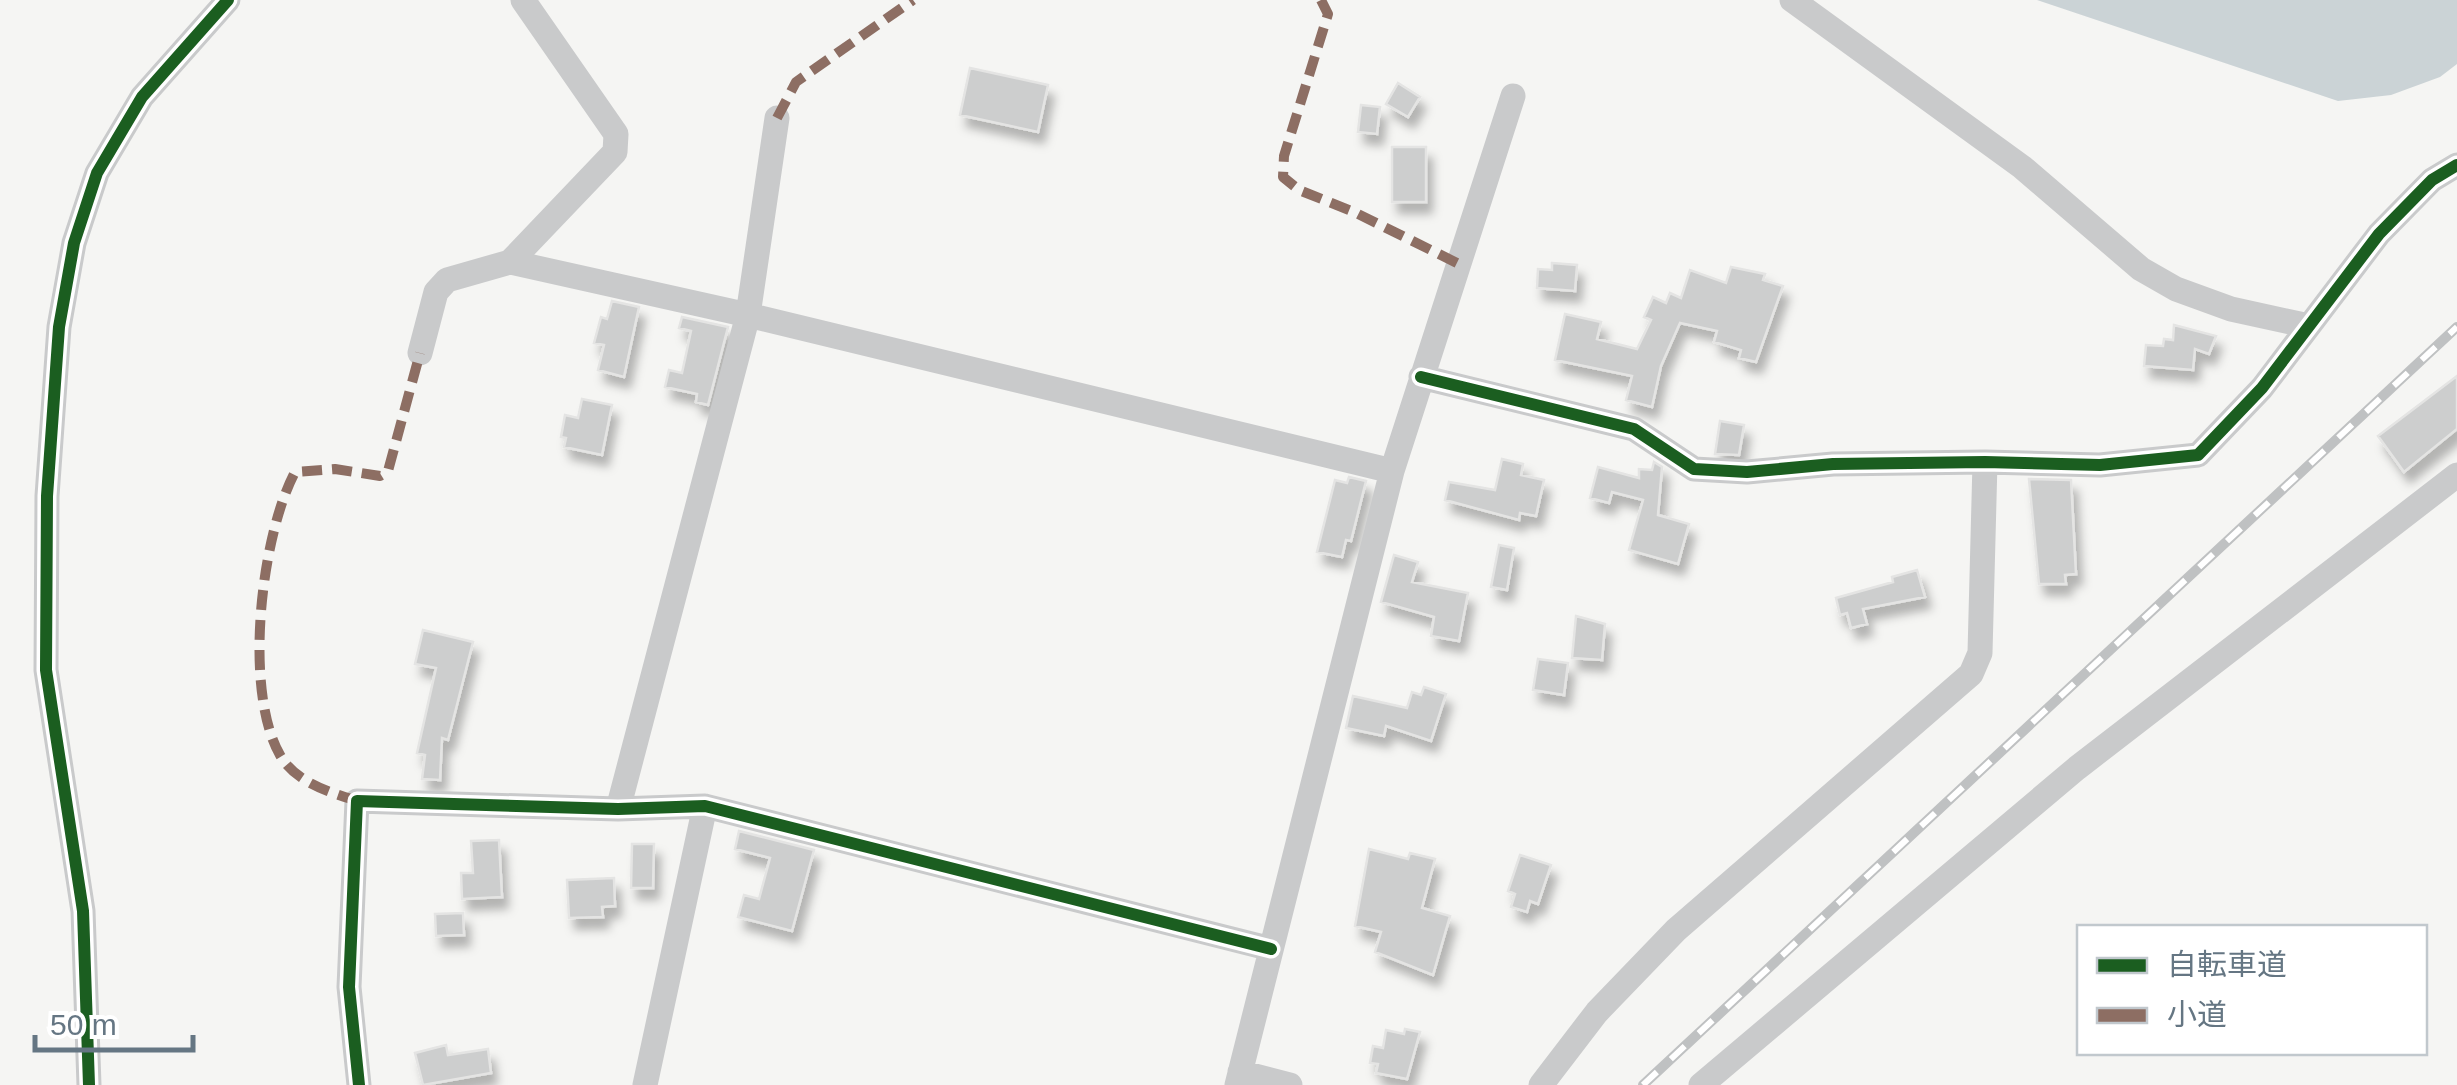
<svg xmlns="http://www.w3.org/2000/svg" width="2457" height="1085" viewBox="0 0 2457 1085" font-family="Helvetica,'Noto Sans JP',sans-serif">
	<defs>
		<filter id="shadow"><feDropShadow dx="6" dy="11" stdDeviation="5" flood-color="#0004"/></filter>
	</defs>
	<rect width="100%" height="100%" fill="#f5f5f3"/>
	<!-- water -->
	<path fill="#cbd3d6" d="M2037 0H2457V64L2440 77 2391 95 2338 101Z"/>
	<!-- building -->
	<path fill="#cdcece" stroke="#e4e4e3" stroke-width="2.5" filter="url(#shadow)" d="M970 68 1048 85 1038 132 960 115Z
		M1398 83 1420 97 1408 117 1386 104Z
		M1361 105 1380 107 1377 134 1358 132Z
		M1392 147H1426V202H1392Z
		M1552 263 1577 265 1575 291 1537 288 1538 269 1552 270Z
		M1731 267 1765 274 1763 280 1783 286 1756 362 1739 358 1741 350 1714 342 1717 331 1680 323 1661 366 1652 407 1626 400 1632 376 1555 360 1565 314 1601 322 1597 339 1637 349 1651 320 1644 317 1653 297 1666 303 1670 293 1681 298 1690 270 1726 283Z
		M612 301 639 307 624 377 598 370 604 345 594 343 601 317 607 319Z
		M682 317 728 327 708 405 696 402 697 394 665 387 669 370 682 373 691 331 679 328Z
		M2174 325 2216 336 2209 354 2195 349 2193 370 2144 366 2146 345 2163 346 2164 339 2173 340Z
		M2457 376V429L2404 472 2378 436Z
		M582 399 612 405 602 455 564 447 566 438 561 437 565 415 578 418Z
		M1720 421 1744 425 1739 455 1715 454Z
		M1502 459 1523 464 1521 475 1544 480 1536 516 1520 513 1519 520 1445 500 1449 482 1495 490Z
		M1654 462 1662 467 1658 515 1689 524 1678 564 1629 550 1643 500 1612 492 1609 503 1590 498 1598 467 1639 478V469L1652 470Z
		M1349 477 1366 481 1351 541 1346 540 1342 557 1317 552 1335 480 1347 483Z
		M2029 479 2071 480 2076 574 2065 575 2066 584H2039Z
		M1499 545 1514 548 1507 590 1491 587Z
		M1394 555 1418 562 1412 582 1468 593 1459 641 1431 636 1434 617 1381 602Z
		M1917 570 1925 597 1863 609 1867 624 1851 628 1847 613 1840 615 1836 598 1893 582 1892 577Z
		M1576 616 1605 624 1602 660 1572 658Z
		M423 630 473 642 448 740 442 738 440 780 422 779 425 755 417 753 436 668 415 664Z
		M1538 659 1568 663 1564 695 1533 690Z
		M1424 687 1446 694 1431 741 1386 726 1384 736 1346 728 1353 696 1407 708 1412 692 1421 695Z
		M739 831 814 850 792 931 738 917 744 895 759 899 770 858 735 849Z
		M499 840 502 897 462 899 461 873H473L471 841Z
		M632 844H654L653 888H631Z
		M1369 849 1408 859 1410 853 1435 859 1422 908 1450 916 1433 975 1375 952 1381 932 1355 926Z
		M1520 855 1551 865 1538 904 1530 901 1527 912 1511 907 1515 894 1508 891Z
		M614 878 615 906 602 907 603 917 569 918 567 880Z
		M463 913 464 935 436 936 435 914Z
		M1405 1029 1420 1032 1407 1079 1376 1073 1378 1064 1370 1063 1373 1046 1383 1048 1386 1030 1404 1034Z
		M446 1045 448 1055 488 1049 491 1073 423 1085 415 1053Z"/>
	<g fill="none" stroke-linecap="round" stroke-linejoin="round">
		<!-- street -->
		<path stroke="#c9cacb" stroke-width="25" d="M1792 0 2022 167 2141 269 2176 289 2231 309 2309 326
			M510 262 615 152 616 134 523 0
			M420 353 436 292 447 280 510 262 748 315 1392 471
			M1421 377 1634 429 1694 469 1747 472 1833 464 1985 462 2100 465 2198 455 2262 388 2379 234 2432 180 2457 165
			M618 809 748 315 777 118
			M1240 1072 1290 1085
			M89 1085 83 911 46 670 47 496 59 327 74 243 97 173 142 97 228 0
			M359 1085 349 987 357 801 618 809 705 806 1271 949
			M645 1085 705 806
			M1237 1085 1392 471 1513 96
			M1541 1085 1597 1012 1676 930 1971 674 1980 653 1985 462
			M1701 1085 2077 768 2457 475"/>
		<defs>
			<path id="rail" d="M1643 1085 2457 327"/>
		</defs>
		<!-- rail casing -->
		<use href="#rail" stroke="#bfc1c2" stroke-width="10"/>
		<!-- rail -->
		<use href="#rail" stroke="#fff" stroke-width="6" stroke-dasharray="19" stroke-linecap="butt"/>
		<!-- quiet -->
		<path stroke="#8d6e63" stroke-width="10" stroke-dasharray="20 10" stroke-linecap="butt" d="M1321 0 1328 14 1284 156 1283 177 1299 190 1354 212 1459 264
			M777 118 796 82 913 0
			M357 801C329 792 295 782 280 755 243 690 261 536 295 472L335 469 380 476 388 471 420 353"/>
		<defs>
			<path id="cycleway" d="M1421 377 1634 429 1694 469 1747 472 1833 464 1985 462 2100 465 2198 455 2262 388 2379 234 2432 180 2457 165
				M89 1085 83 911 46 670 47 496 59 327 74 243 97 173 142 97 228 0
				M359 1085 349 987 357 801 618 809 705 806 1271 949"/>
		</defs>
		<!-- cycleway casing -->
		<use href="#cycleway" stroke="#fff" stroke-width="19"/>
		<!-- cycleway -->
		<use href="#cycleway" stroke="#1b5e20" stroke-width="12"/>
	</g>
	<!-- legend -->
	<rect x="2077" y="925" width="350" height="130" fill="#ffffff" stroke="#c1c8cd" stroke-width="2.5"/>
	<rect x="2097" y="958" width="50" height="15" fill="#1b5e20" stroke="#c1c8cd" stroke-width="2.5"/>
	<text x="2167" y="975" font-size="30" fill="#657683">自転車道</text>
	<rect x="2097" y="1008" width="50" height="15" fill="#8d6e63" stroke="#c1c8cd" stroke-width="2.5"/>
	<text x="2167" y="1025" font-size="30" fill="#657683">小道</text>
	<!-- scale -->
	<path d="M35 1035v15h158v-15" fill="none" stroke="#657683" stroke-width="5"/>
	<text x="50" y="1035" font-size="30" fill="#657683" stroke="#ffffff" stroke-width="8" paint-order="stroke">50 m</text>
</svg>
